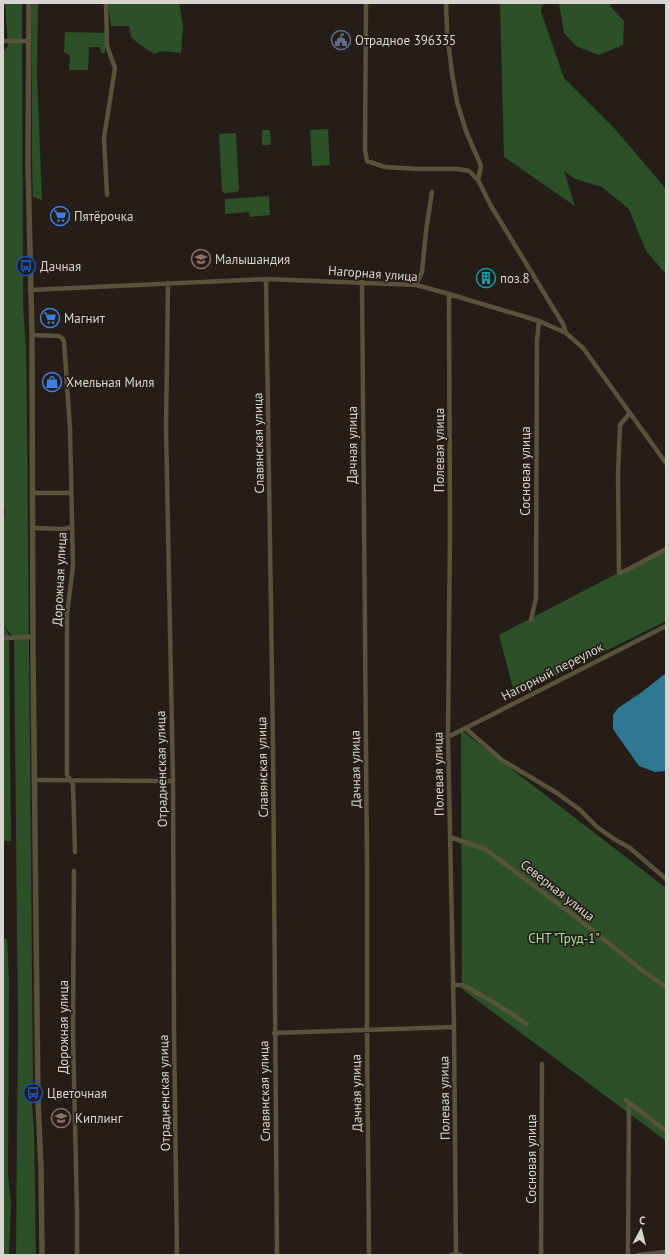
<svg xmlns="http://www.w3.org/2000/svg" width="669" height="1258" viewBox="0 0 669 1258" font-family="'PT Sans',sans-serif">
	<rect width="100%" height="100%" fill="#251e18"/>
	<!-- green -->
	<path fill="#2c5027" d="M5 3H22L23 304 26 349 27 429 33 1082 31 1093 34 1130 36 1255H16L18 1024 14 639 4 625 9 636 11 841H3V515L5 514 3 502V51L8 46Z
		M32 3H38L37 76 42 200 33 197 32 159Z
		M108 3H179L183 25 181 53 162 51 154 54 139 44 131 37 129 26H111Z
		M500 3H551L542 5 541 12 564 78 615 129 666 189V274L646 251 629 209 602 187 575 179 564 171 575 206 504 157Z
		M559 3H611L610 6 624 21 623 45 599 55 576 46 564 33Z
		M65 32 105 33V53H101L100 47H89L88 70H69L70 55 64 52Z
		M328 129 330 165 312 166 310 130Z
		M262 130H270L271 145H262Z
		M236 133 239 190 237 192 224 193 222 191 219 134Z
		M269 196 270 215 250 217 249 212 225 214V199Z
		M666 548V621L515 696 499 635Z
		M461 730 666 888V1141L462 989Z
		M3 939H7L9 980 8 1174 11 1205 9 1255H3Z"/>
	<!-- water -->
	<path fill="#2e7894" d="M666 673V771L655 772 639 766 613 729V715L618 708 642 692Z"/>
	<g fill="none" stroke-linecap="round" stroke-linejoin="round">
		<!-- minor -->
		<path stroke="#58533b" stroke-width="4.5" d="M106 3 107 46 115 68 104 138 107 195
			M366 3 365 150 367 161 385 167 419 169H458L469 171 478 180 491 206 563 324 566 333
			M446 3 447 32 452 73 457 102 466 131 481 166 478 180
			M3 41H28
			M266 279 273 744 277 1255
			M362 282 367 868V1030L369 1255
			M168 283 166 427 173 781 174 1033 177 1255
			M416 285 422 272 426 231 432 192
			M30 290 266 279 416 285 449 294 539 321 566 333 583 348 666 463
			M449 294 450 529 448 737 454 1027 456 1255
			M32 335 59 336 62 338 64 341 70 429 73 566 67 614V775L73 784 75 852
			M630 413 620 425 618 474 619 573 627 570 666 549
			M32 493H71
			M33 528 64 529 72 527
			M531 620 536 598 537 340 539 321
			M3 638 33 637
			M465 728 502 760 557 793 579 809 597 827 614 839 630 848 666 879
			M448 737 666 626
			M34 780 173 781
			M450 837 485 849 576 917 643 971 666 987
			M74 871 73 1035 77 1211V1255
			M453 985H463L495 1003 527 1024
			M274 1033 454 1027
			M626 1100 666 1131
			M451 1255H461
			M541 1255 542 1064
			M628 1255 629 1103
			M638 1255 666 1252"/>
		<!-- tertiary -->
		<path stroke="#58533b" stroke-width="5.5" d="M29 3 28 165 32 335 33 654 38 1101 41 1167 42 1255"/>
	</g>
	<!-- icons -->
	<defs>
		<symbol id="civic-ring" viewBox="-11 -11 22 22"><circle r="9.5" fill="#251e18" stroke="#5c6f8a" stroke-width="1.5"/><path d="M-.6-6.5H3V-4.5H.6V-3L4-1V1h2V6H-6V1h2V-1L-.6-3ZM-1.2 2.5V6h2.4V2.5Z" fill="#5c6f8a"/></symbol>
		<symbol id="supermarket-ring" viewBox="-11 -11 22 22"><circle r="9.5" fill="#251e18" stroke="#3f7fe0" stroke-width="1.5"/><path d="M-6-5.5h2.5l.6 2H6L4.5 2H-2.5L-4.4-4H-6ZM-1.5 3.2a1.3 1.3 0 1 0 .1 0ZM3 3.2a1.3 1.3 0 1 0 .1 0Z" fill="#3f7fe0"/></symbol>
		<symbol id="school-ring" viewBox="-11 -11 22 22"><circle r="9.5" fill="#251e18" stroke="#8d6e63" stroke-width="1.5"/><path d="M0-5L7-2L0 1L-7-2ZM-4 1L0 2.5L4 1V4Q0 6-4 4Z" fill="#8d6e63"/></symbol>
		<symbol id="bus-ring" viewBox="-11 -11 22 22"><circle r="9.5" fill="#251e18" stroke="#1a4fb4" stroke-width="1.5"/><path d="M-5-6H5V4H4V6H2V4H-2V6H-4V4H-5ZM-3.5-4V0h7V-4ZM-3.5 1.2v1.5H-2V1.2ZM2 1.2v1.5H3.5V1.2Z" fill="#1a4fb4"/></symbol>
		<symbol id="building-ring" viewBox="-11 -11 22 22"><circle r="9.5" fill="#251e18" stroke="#0f9aa8" stroke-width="1.5"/><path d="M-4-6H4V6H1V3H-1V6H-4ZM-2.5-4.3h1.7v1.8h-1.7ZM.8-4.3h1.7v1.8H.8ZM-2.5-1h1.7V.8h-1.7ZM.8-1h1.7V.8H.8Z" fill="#0f9aa8"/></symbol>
		<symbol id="shop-ring" viewBox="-11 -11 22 22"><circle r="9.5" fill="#251e18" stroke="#3f7fe0" stroke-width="1.5"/><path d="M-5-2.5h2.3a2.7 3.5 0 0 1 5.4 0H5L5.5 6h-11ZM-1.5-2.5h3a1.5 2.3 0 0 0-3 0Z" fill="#3f7fe0"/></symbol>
	</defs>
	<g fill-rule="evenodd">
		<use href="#civic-ring" x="330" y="29" width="22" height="22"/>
		<use href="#supermarket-ring" x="49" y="205" width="22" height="22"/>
		<use href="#school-ring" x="190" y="248" width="22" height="22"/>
		<use href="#bus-ring" x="15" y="255" width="22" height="22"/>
		<use href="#building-ring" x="475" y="267" width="22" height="22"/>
		<use href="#supermarket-ring" x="39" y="307" width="22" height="22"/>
		<use href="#shop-ring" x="41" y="371" width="22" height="22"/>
		<use href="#bus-ring" x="22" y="1082" width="22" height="22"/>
		<use href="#school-ring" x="50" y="1107" width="22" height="22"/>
	</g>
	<g text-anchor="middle" stroke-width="3.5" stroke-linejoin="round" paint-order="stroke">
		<!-- poi labels -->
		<g font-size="13" fill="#d9d4d0" stroke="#251e18" text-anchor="start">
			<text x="355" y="45">Отрадное 396335</text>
			<text x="74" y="221">Пятёрочка</text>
			<text x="215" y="264">Малышандия</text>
			<text x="40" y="271">Дачная</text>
			<text x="500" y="283">поз.8</text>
			<text x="64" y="323">Магнит</text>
			<text x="66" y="387">Хмельная Миля</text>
			<text x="47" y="1098">Цветочная</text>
			<text x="75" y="1123">Киплинг</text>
		</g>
		<!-- street labels -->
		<g font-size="13" fill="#d9d4d0" stroke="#251e18">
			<text transform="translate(373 273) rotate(4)" y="5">Нагорная улица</text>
			<text transform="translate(258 443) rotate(-91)" y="5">Славянская улица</text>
			<text transform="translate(352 445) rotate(-90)" y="5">Дачная улица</text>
			<text transform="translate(439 450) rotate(-90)" y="5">Полевая улица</text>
			<text transform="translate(525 471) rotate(-90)" y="5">Сосновая улица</text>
			<text transform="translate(59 579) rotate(-87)" y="5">Дорожная улица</text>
			<text transform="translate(552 671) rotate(-27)" y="5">Нагорный переулок</text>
			<text transform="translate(262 767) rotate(-91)" y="5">Славянская улица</text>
			<text transform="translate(161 769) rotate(-91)" y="5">Отрадненская улица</text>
			<text transform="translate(355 769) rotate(-91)" y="5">Дачная улица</text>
			<text transform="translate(438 774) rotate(-91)" y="5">Полевая улица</text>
			<text transform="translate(558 890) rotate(38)" y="5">Северная улица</text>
			<text transform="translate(63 1027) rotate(-90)" y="5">Дорожная улица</text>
			<text transform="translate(264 1091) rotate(-91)" y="5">Славянская улица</text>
			<text transform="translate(164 1093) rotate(-91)" y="5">Отрадненская улица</text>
			<text transform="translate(356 1093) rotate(-91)" y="5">Дачная улица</text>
			<text transform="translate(444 1098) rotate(-91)" y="5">Полевая улица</text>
			<text transform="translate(531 1159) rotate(-90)" y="5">Сосновая улица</text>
		</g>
		<!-- park labels -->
		<g font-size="13" fill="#a8e59e" stroke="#251e18">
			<text x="564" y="943">СНТ "Труд-1"</text>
		</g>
	</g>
	<!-- border -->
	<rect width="669" height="1258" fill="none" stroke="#d9d4d0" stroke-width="8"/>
	<!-- north arrow -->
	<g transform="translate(641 1230) rotate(7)" stroke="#251e18" stroke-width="3" paint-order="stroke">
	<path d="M0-3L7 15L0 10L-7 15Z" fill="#d9d4d0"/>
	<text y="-6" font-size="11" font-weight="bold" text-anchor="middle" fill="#d9d4d0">С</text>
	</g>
</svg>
